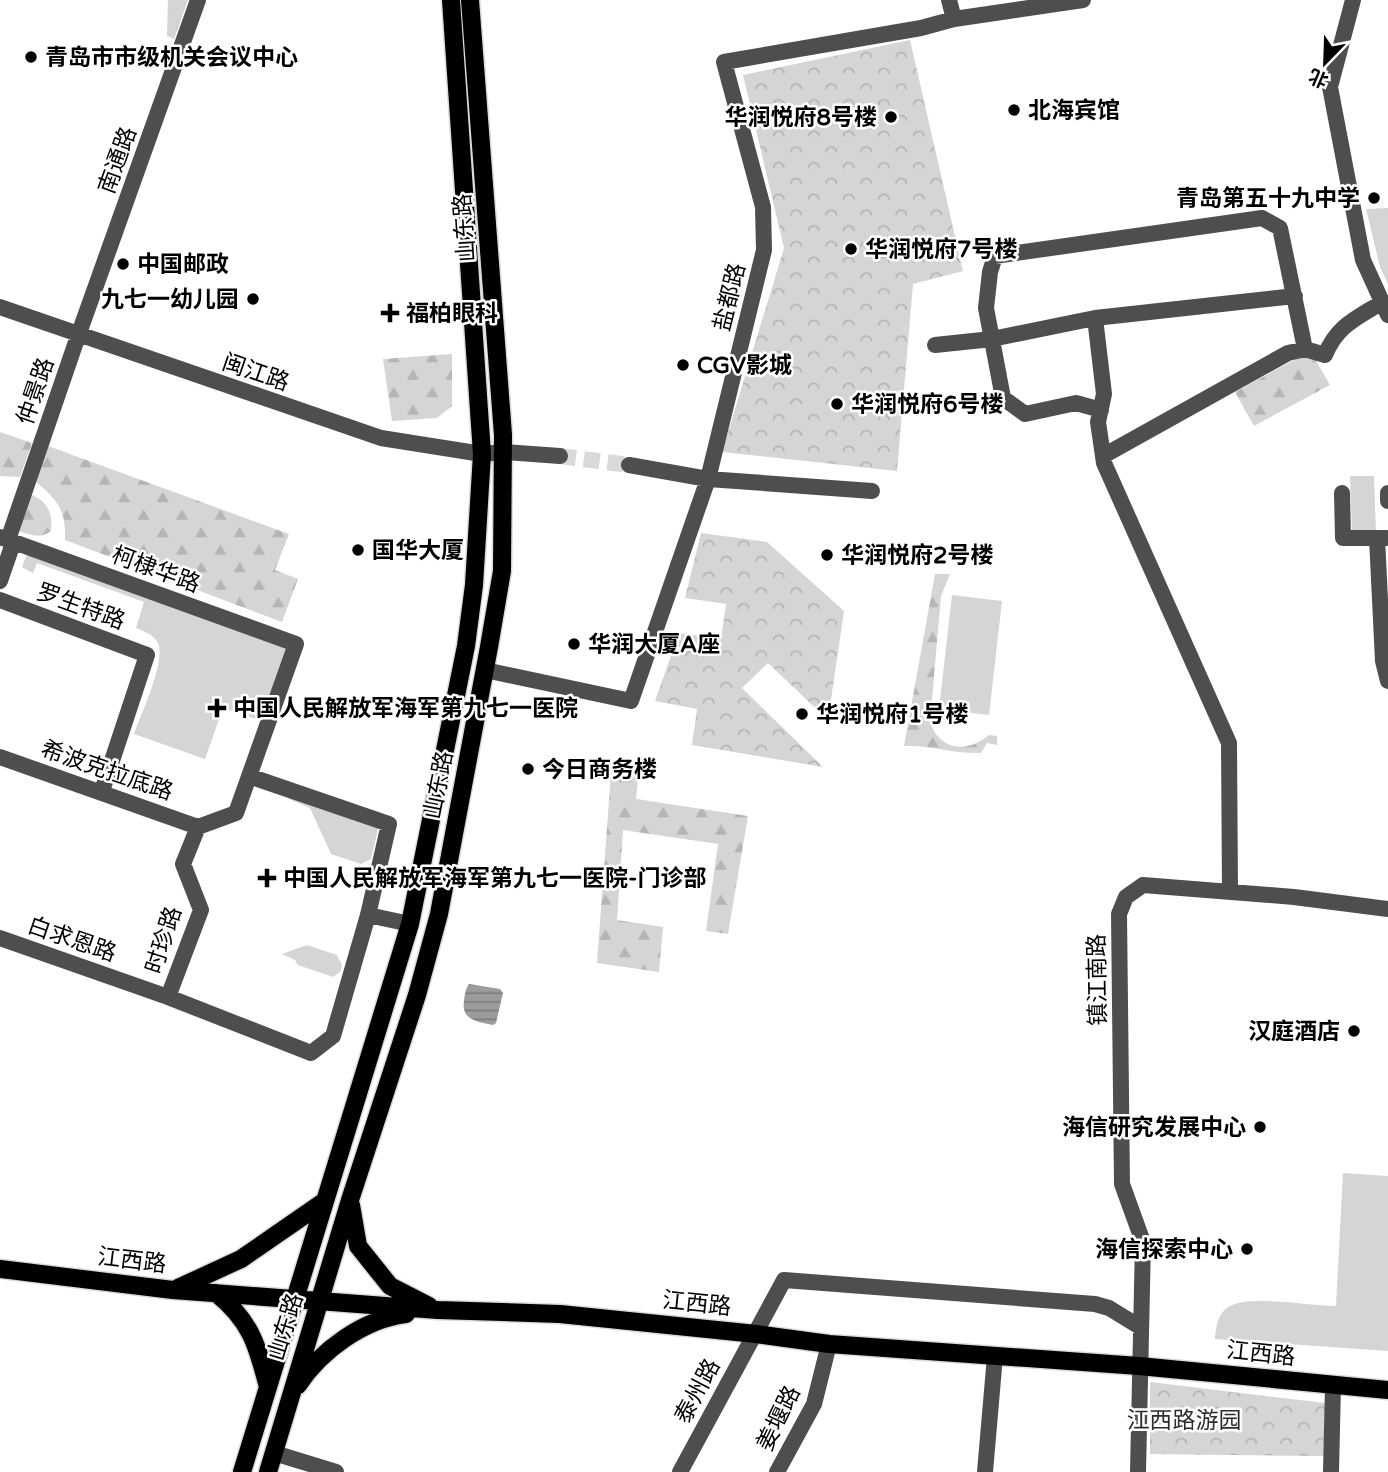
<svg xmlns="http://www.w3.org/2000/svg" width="1388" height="1472" viewBox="0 0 1388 1472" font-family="'Varela Round','Noto Sans SC',sans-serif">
	<defs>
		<pattern id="forest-firs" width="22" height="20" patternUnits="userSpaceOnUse" patternTransform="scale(1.75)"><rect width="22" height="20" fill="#d5d5d5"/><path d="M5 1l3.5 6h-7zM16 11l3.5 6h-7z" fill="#b5b5b5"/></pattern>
		<pattern id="park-crowns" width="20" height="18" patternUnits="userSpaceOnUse" patternTransform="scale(1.75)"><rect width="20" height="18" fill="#d5d5d5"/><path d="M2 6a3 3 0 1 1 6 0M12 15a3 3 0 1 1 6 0" fill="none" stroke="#b5b5b5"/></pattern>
		<pattern id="water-rules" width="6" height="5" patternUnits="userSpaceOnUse" patternTransform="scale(1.75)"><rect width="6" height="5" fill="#9c9c9c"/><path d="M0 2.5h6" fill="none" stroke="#7d7d7d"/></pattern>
	</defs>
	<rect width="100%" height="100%" fill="#fff"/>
	<!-- green -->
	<path fill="#d5d5d5" d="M1388 208V284L1380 267 1366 209Z
		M1350 476H1374L1376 532 1352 533Z
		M28 551 290 646 268 708 263 706 259 720 223 708 205 759 134 734C141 714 166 662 158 643 154 635 144 631 136 628L144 602 37 563 33 573 22 567Z
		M952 595 1002 601 989 715 939 709Z
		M291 793 375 825 378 829 371 859 361 864 331 854 310 808 289 799Z
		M307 945 337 955 342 965 340 972 333 977 298 965 295 960 282 954Z
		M1343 1173 1388 1176V1351L1215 1339C1216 1327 1218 1312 1230 1306 1253 1295 1309 1306 1336 1306Z"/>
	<!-- forest -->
	<path fill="url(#forest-firs)" d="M168 0H188L174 39 167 36Z
		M452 354V406L437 418 392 421 383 359Z
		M1305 354 1315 359 1330 385 1254 426 1235 392Z
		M0 432 32 443 20 477 0 476Z
		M48 446 289 534 275 570 298 579 282 622 65 540C66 510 58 500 35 481Z
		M32 495C48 502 53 514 51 531 39 540 29 534 16 530L27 497Z
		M935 574H950L941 596 930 722C939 750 967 754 989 735L997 736V745L987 743 981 753C955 754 930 745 904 746Z
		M612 760 640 762 636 799 748 816 728 934 706 931 718 844 623 830 617 920 663 927 659 972 597 963Z"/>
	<!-- park -->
	<path fill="url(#park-crowns)" d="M910 40 963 271 913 284 897 471 722 452 784 248 743 75Z
		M701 533 767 542 844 611 828 720 768 663 742 688 823 767 692 745 697 709 655 701 679 633 721 639 726 604 685 598Z
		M1150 1382 1325 1403 1324 1456 1150 1454Z"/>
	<!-- water -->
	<path fill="url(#water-rules)" d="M469 984 500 989 503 993 496 1023 493 1025C478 1022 461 1020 464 1001 465 994 465 990 469 984Z"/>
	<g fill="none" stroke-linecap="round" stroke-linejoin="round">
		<!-- minor-tunnel -->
		<path stroke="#d9d9d9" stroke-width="16" stroke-dasharray="16 8" stroke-linecap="butt" d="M560 456 629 465"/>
		<defs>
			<path id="major" d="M351 1205 358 1246 390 1286 429 1306
				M0 1269 173 1290 438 1310 560 1314 756 1334 829 1344 1139 1366 1388 1390
				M178 1288 241 1259 325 1201
				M216 1293C251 1321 257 1345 268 1387
				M298 1385C321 1350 364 1319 406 1314
				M242 1472 410 924 466 646 474 585 482 454 451 0
				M268 1472 350 1200 417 995 439 914 489 647 502 571 503 435 470 0"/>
		</defs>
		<!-- major casing -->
		<use href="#major" stroke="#dbdbdb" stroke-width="21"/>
		<!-- minor -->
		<path stroke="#4e4e4e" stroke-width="16" d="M949 0 954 19 1083 0
			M1353 0 1330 87 1363 260 1388 315
			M0 307 381 438 482 454 504 452 560 456
			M1095 318 1104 394 1098 422 1104 463 1229 743 1230 892
			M935 345 992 339 1095 318 1295 296
			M1101 410 1076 403 1025 414 1003 398 986 308 990 272 995 256 1262 218 1280 228 1305 349
			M1103 456 1288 353 1305 349 1325 355C1337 326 1355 319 1381 303
			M629 465 708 479 872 491
			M1342 493 1343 538H1386
			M1388 493V501
			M0 537 296 644 236 813 198 827 183 864 201 910 168 997
			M1377 538 1383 661 1388 681
			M0 581 11 549 10 534 78 336 198 0
			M0 600 147 655 102 791
			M485 670 631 701 708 479 764 250 763 207 724 62 921 28 954 19
			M0 757 198 827
			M368 915 410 924
			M0 938 168 997 311 1053 333 1036 368 915 389 824 249 776
			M274 1453 336 1472
			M680 1472 784 1280 1095 1304 1109 1308 1140 1327
			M777 1472 814 1404 829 1344
			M985 1472 995 1356
			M1138 1472 1143 1242 1122 1184 1119 914 1126 897 1143 885 1294 897 1388 909
			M1331 1472 1333 1385"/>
		<!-- major -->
		<use href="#major" stroke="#000" stroke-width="18"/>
	</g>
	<!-- markers -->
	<g fill="#000" stroke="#fff" stroke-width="2.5">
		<circle cx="31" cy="57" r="7"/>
		<circle cx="1014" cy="110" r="7"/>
		<circle cx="891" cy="117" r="7"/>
		<circle cx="1374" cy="198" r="7"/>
		<circle cx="851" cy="249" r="7"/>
		<circle cx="123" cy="264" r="7"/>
		<circle cx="253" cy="299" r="7"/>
		<path d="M386.5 302.5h7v7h7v7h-7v7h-7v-7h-7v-7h7z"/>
		<circle cx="683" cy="365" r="7"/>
		<circle cx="837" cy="404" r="7"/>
		<circle cx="358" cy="550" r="7"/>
		<circle cx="827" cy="555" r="7"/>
		<circle cx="574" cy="644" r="7"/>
		<path d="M213.5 697.5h7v7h7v7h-7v7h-7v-7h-7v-7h7z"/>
		<circle cx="802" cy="714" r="7"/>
		<circle cx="528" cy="769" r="7"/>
		<path d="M263.5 867.5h7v7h7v7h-7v7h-7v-7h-7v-7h7z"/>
		<circle cx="1354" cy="1031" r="7"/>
		<circle cx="1260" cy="1127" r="7"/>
		<circle cx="1247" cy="1249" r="7"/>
	</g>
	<g text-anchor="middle" stroke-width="5" stroke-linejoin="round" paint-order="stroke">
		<!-- poi labels -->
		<g font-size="23" font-weight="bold" fill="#000" stroke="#fff" text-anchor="start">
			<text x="45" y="65">青岛市市级机关会议中心</text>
			<text x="1028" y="118">北海宾馆</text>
			<text x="877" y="125" text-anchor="end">华润悦府8号楼</text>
			<text x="1360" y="206" text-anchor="end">青岛第五十九中学</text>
			<text x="865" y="257">华润悦府7号楼</text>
			<text x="137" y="272">中国邮政</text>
			<text x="239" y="307" text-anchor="end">九七一幼儿园</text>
			<text x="406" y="321">福柏眼科</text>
			<text x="697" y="373">CGV影城</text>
			<text x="851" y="412">华润悦府6号楼</text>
			<text x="372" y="558">国华大厦</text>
			<text x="841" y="563">华润悦府2号楼</text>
			<text x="588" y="652">华润大厦A座</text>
			<text x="233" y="716">中国人民解放军海军第九七一医院</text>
			<text x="816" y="722">华润悦府1号楼</text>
			<text x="542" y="777">今日商务楼</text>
			<text x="283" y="886">中国人民解放军海军第九七一医院-门诊部</text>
			<text x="1340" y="1039" text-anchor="end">汉庭酒店</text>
			<text x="1246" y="1135" text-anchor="end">海信研究发展中心</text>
			<text x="1233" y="1257" text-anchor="end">海信探索中心</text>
		</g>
		<!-- street labels -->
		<g font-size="23" fill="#000" stroke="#fff">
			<text transform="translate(117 160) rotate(-70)" y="8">南通路</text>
			<text transform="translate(464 228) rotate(-94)" y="8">山东路</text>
			<text transform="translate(729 297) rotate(-76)" y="8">盐都路</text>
			<text transform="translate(256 372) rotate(19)" y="8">闽江路</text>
			<text transform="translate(35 391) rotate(-71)" y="8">仲景路</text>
			<text transform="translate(156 569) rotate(20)" y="8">柯棣华路</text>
			<text transform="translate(81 606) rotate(20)" y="8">罗生特路</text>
			<text transform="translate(107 770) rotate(19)" y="8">希波克拉底路</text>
			<text transform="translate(438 785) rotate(-79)" y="8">山东路</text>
			<text transform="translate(72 939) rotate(19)" y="8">白求恩路</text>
			<text transform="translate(163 940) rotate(-72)" y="8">时珍路</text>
			<text transform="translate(1097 980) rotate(-91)" y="8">镇江南路</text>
			<text transform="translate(132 1260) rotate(7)" y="8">江西路</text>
			<text transform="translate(697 1303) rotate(6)" y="8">江西路</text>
			<text transform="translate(285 1327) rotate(-73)" y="8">山东路</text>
			<text transform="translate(1261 1353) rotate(6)" y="8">江西路</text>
			<text transform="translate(697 1391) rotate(-62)" y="8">泰州路</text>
			<text transform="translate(778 1418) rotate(-64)" y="8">姜堰路</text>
		</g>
		<!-- park labels -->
		<g font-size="23" fill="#2c2c2c" stroke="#fff">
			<text x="1184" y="1428">江西路游园</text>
		</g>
	</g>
	<!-- north arrow -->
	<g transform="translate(1325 63) rotate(203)" stroke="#ffffff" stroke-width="5" paint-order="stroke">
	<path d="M0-5L12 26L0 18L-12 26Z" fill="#000000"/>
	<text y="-10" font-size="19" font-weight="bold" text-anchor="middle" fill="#000000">北</text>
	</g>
</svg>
